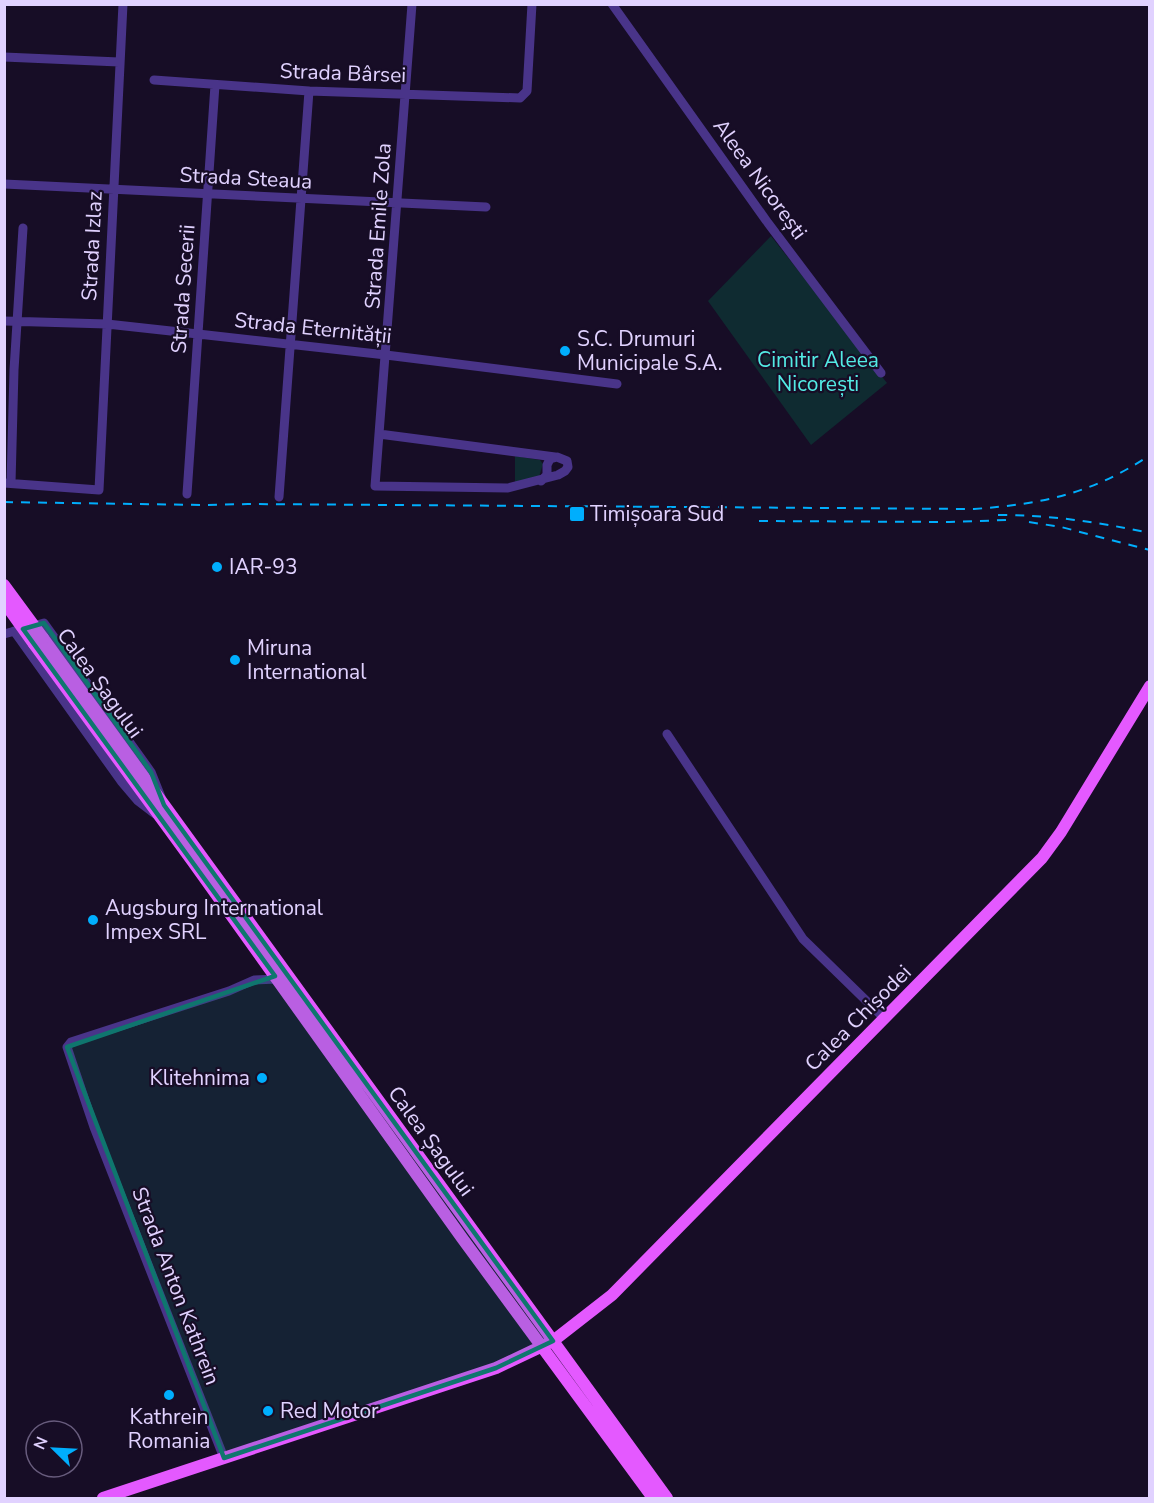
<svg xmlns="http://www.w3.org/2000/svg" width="1154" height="1503" viewBox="0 0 1154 1503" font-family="'Nunito Sans',sans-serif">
	<rect width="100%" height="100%" fill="#170d26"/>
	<!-- green -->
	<path fill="#0f2b31" d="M771 236 887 383 811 445 708 301Z
		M515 456 540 460 543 464 539 477 515 483Z"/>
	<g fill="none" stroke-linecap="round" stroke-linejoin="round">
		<!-- minor -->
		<path stroke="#493489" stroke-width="9" d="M412 4 375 486 508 488 558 475 565 471 568 467 567 461 557 457 550 459 547 465V475L541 481
			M612 4 768 223 881 373
			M4 57 119 62
			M154 80 309 91 520 98 527 91 532 4
			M4 184 486 207
			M4 321 107 324 198 334 386 355 617 384
			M379 434 555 457
			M4 483 99 490 123 4
			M11 483 14 370 23 228
			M187 494 215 85
			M279 497 309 91
			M14 631 121 781 138 801 155 814
			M4 634 44 623 151 772 161 797
			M667 734 803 939 885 1019
			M224 1458 94 1127 67 1047 71 1042 229 991 254 980 277 979"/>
		<!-- major -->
		<path stroke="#e459ff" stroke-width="12" d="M43 638 667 1498
			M34 644 193 862 462 1238 653 1498
			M103 1498 496 1368 553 1341 612 1295 1042 858 1061 832 1150 686"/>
		<!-- rail -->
		<path stroke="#00aefd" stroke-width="2" stroke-dasharray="9 8" stroke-linecap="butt" d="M4 502 206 505 248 504 974 509C1042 504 1092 494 1150 455
			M998 515C1052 515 1097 522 1150 533
			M759 521 949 522 1008 520
			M1029 522 1061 527 1150 550"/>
		<!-- major-bridge -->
		<path stroke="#e459ff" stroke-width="12" d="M4 585 43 638
			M4 602 34 644"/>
	</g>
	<!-- marked area -->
	<path fill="#0f766e" fill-opacity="0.2" stroke="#0f766e" stroke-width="4.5" stroke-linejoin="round" d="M44 623 151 772 164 805 553 1341 496 1368 224 1458 67 1047 275 976 23 629Z"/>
	<!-- markers -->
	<g fill="#00aefd" stroke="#170d26" stroke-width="2">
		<circle cx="565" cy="351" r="6"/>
		<rect x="569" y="506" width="16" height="16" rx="3"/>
		<circle cx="217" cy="567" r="6"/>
		<circle cx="235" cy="660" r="6"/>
		<circle cx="93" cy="920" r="6"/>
		<circle cx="262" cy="1078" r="6"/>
		<circle cx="169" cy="1395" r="6"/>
		<circle cx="268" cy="1411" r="6"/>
	</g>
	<g text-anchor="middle" stroke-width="4.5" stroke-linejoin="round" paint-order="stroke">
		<!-- street labels -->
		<g font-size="21" fill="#e1d2ff" stroke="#170d26">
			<text transform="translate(343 73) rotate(2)" y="7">Strada Bârsei</text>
			<text transform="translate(246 178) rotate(3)" y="7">Strada Steaua</text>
			<text transform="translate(760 179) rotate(54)" y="7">Aleea Nicorești</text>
			<text transform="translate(378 226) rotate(-86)" y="7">Strada Emile Zola</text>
			<text transform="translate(92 246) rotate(-87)" y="7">Strada Izlaz</text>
			<text transform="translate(183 289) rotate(-86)" y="7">Strada Secerii</text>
			<text transform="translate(313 328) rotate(6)" y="7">Strada Eternității</text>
			<text transform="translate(100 683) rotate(54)" y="7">Calea Șagului</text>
			<text transform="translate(858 1018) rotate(-45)" y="7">Calea Chișodei</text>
			<text transform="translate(431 1141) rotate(54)" y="7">Calea Șagului</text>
			<text transform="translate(176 1286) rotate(69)" y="7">Strada Anton Kathrein</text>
		</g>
		<!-- poi labels -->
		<g font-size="21" fill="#e1d2ff" stroke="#170d26" text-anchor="start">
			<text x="577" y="346">S.C. Drumuri<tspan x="577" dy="24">Municipale S.A.</tspan></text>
			<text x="590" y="521">Timișoara Sud</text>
			<text x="229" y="574">IAR-93</text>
			<text x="247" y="655">Miruna<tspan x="247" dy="24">International</tspan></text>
			<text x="105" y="915">Augsburg International<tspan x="105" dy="24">Impex SRL</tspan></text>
			<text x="250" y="1085" text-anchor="end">Klitehnima</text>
			<text x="280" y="1418">Red Motor</text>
			<text x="169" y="1424" text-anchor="middle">Kathrein<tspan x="169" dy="24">Romania</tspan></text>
		</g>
		<!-- park labels -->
		<g font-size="21" fill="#53eae4" stroke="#170d26">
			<text x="818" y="367">Cimitir Aleea<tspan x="818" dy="24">Nicorești</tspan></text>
		</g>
	</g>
	<!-- border -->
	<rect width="1154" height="1503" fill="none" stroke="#e1d2ff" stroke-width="12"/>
	<!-- north arrow -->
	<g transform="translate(54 1449) rotate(294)"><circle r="28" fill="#170d26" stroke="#685c7d" stroke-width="1.5"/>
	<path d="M0-4.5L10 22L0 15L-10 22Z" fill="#00aefd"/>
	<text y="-9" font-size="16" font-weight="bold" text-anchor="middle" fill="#e1d2ff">N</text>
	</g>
</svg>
